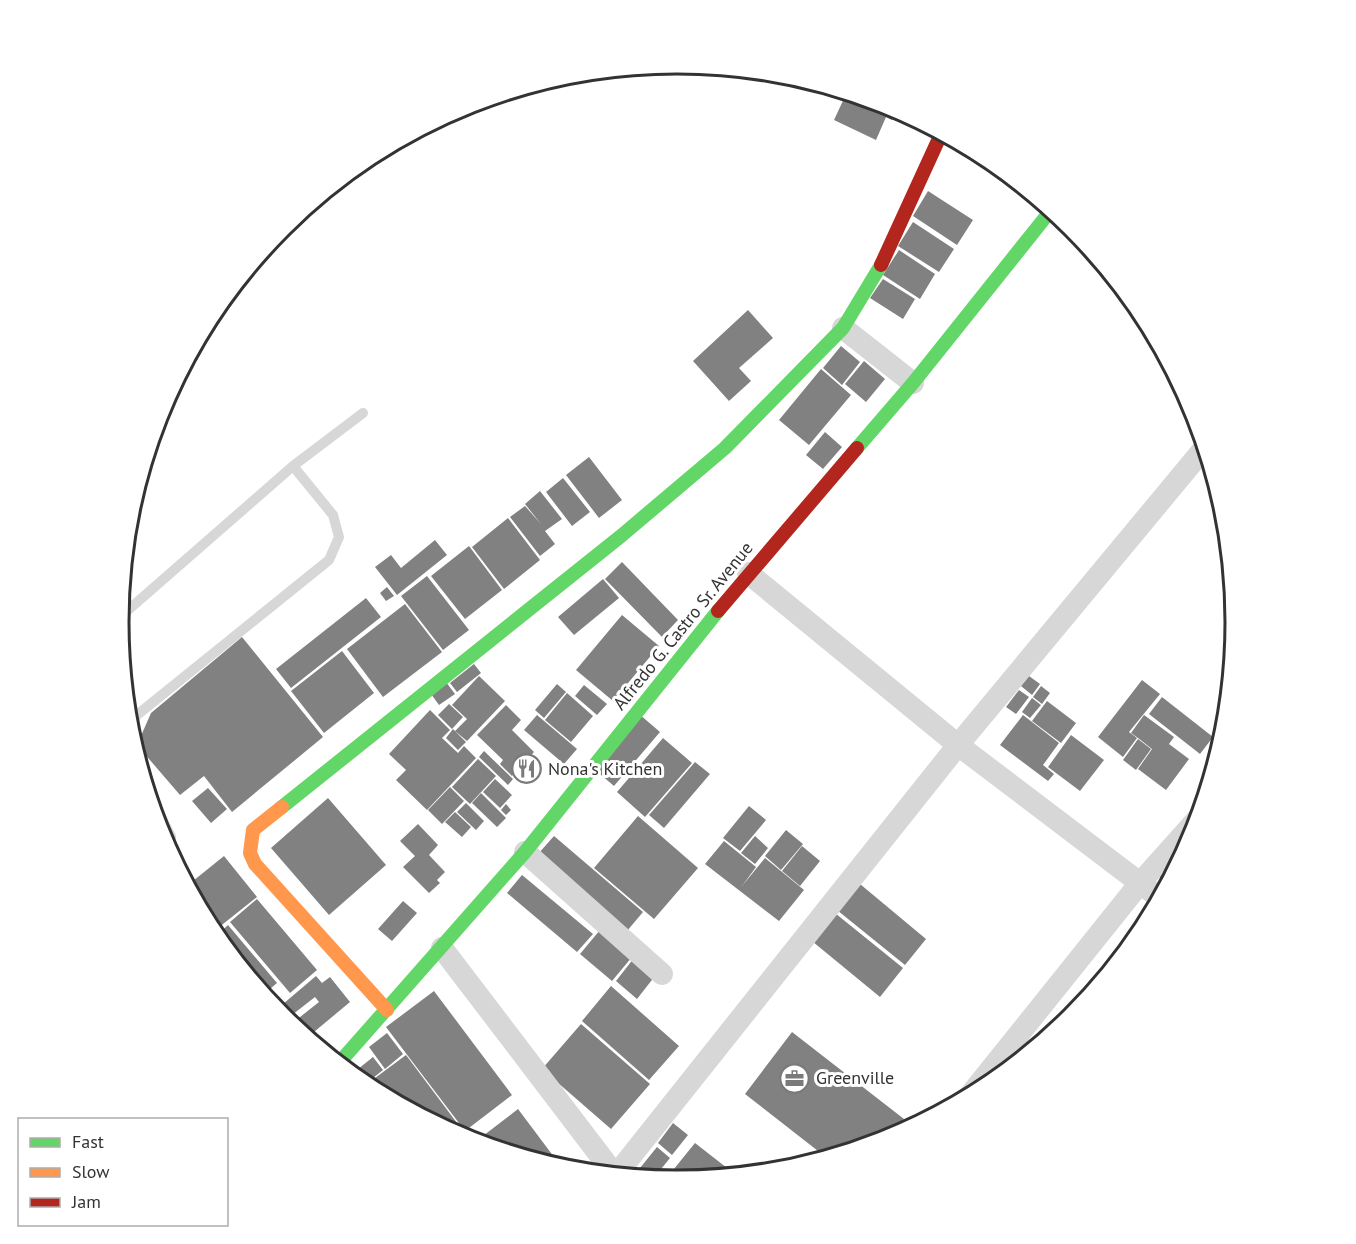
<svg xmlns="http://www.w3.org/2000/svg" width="1356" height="1244" viewBox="0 0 1356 1244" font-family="'PT Sans',sans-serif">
	<rect width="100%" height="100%" fill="#fff"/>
	<!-- building -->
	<path fill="#818181" d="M847 92 897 108 892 120 886 117 876 140 834 120Z
		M928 191 973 220 957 245 913 216Z
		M913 222 954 249 939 272 898 246Z
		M899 250 935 274 920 299 883 275Z
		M883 279 915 299 903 319 870 298Z
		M748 310 773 338 739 368 751 381 729 401 693 361Z
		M841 346 860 362 842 385 823 368Z
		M864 361 885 379 866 402 845 384Z
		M821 369 851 395 809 445 779 420Z
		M825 432 842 447 823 469 806 455Z
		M589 457 622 500 599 518 566 475Z
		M563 478 590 512 572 526 546 492Z
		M540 491 562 519 545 531 555 544 540 556 510 517 525 506 541 524 525 504Z
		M508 518 540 560 504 589 472 547Z
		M435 540 447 555 397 595 375 567 391 555 401 568Z
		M469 546 502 590 465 619 431 576Z
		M622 562 678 620 662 637 605 579Z
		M427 576 469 630 443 650 401 596Z
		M603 579 619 598 574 635 558 617Z
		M387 587 394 596 386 601 380 593Z
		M366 598 381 617 291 688 276 669Z
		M405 604 442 652 383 697 347 649Z
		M622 615 659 646 613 701 576 670Z
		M242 637 323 737 232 812 204 776 180 795 137 745 151 713Z
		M342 651 374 693 324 733 291 691Z
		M474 664 481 673 457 692 450 683Z
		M479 676 505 701 467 741 455 731 467 719 452 705Z
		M1029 676 1040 684 1032 695 1021 686Z
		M1142 680 1160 694 1129 732 1137 738 1123 757 1098 737Z
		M446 682 455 694 439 705 431 694Z
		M557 684 566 692 544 718 535 710Z
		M584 685 607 704 597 715 575 696Z
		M1041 686 1050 693 1042 704 1033 697Z
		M1019 690 1029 697 1016 714 1006 707Z
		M567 693 593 716 571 742 545 720Z
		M1162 697 1213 737 1200 754 1149 714Z
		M1032 698 1041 705 1030 718 1022 712Z
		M1047 701 1076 723 1061 743 1032 721Z
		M449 704 463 717 452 729 438 715Z
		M506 705 521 720 512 730 534 752 512 776 500 764 503 760 477 735Z
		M430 710 450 730 442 738 458 753 464 746 476 758 427 810 396 780 406 770 389 754Z
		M639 714 660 732 614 786 593 768Z
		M537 715 577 749 564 764 524 730Z
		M1023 715 1059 743 1043 765 1054 774 1048 781 1000 745Z
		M1144 715 1174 737 1169 744 1189 759 1166 790 1138 769 1152 749 1138 738 1141 735 1138 738 1131 733Z
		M453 729 466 742 458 750 446 738Z
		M1071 735 1104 760 1080 791 1048 767Z
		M663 738 692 763 645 817 617 792Z
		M1138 739 1151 749 1136 770 1123 760Z
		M484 751 513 779 508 785 479 757Z
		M478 759 496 776 470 804 452 787Z
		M695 762 710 774 664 828 649 815Z
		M495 779 512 795 500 808 483 792Z
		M450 787 464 801 442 824 428 810Z
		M208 788 227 809 211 823 192 801Z
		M481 793 506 818 497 827 472 803Z
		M328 798 386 865 329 915 271 848Z
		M466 803 484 821 476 830 457 812Z
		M506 804 511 810 506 815 501 810Z
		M749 806 766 820 740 851 723 838Z
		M455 812 471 827 462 837 445 822Z
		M638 816 698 868 654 919 594 868Z
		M418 824 438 845 429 855 445 872 437 880 440 883 429 893 403 867 415 856 400 841Z
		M786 830 803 844 781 870 765 856Z
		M554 836 643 912 627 931 538 854Z
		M755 836 768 848 755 864 741 853Z
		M724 841 756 867 742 886 765 858 804 890 779 921 705 864Z
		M802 846 820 861 800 886 782 871Z
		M224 856 257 897 218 928 197 902 188 885Z
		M1171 857 1180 863 1169 884 1158 876Z
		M522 875 593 934 577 952 507 893Z
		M854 879 926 939 905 965 832 906Z
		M257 899 317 970 290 993 230 922Z
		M403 901 417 913 392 941 378 929Z
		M830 909 903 968 880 997 807 937Z
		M228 925 277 983 264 994 216 936Z
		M600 930 632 957 612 981 580 954Z
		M634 958 655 976 637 999 616 981Z
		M316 976 322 983 330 977 350 1002 308 1037 295 1021 319 1002 315 997 292 1015 283 1004Z
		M611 986 679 1046 649 1080 582 1021Z
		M434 991 512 1095 465 1131 386 1027Z
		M272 995 298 1028 297 1029 267 999Z
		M581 1024 650 1084 611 1129 542 1069Z
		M792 1032 904 1119 888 1140 827 1158 745 1094Z
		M387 1033 403 1054 385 1069 369 1047Z
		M406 1055 460 1127 453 1133 381 1094 371 1081Z
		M373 1057 383 1070 368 1082 358 1069Z
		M518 1109 563 1169 475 1142Z
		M673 1123 688 1135 672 1155 658 1143Z
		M695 1143 736 1175 665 1180Z
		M657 1147 670 1158 653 1179 640 1168Z"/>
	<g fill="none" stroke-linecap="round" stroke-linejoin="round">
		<!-- lane -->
		<path stroke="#d7d7d7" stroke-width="10" d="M119 618 293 466 363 413
			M129 727 137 715 329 560 339 537 333 515 293 466
			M148 790 171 837 166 843"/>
		<!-- street -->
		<path stroke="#d7d7d7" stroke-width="22" d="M843 328 913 383
			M748 573 958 745 1161 899
			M525 852 662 974
			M442 948 615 1175
			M967 1099 1140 883 1200 816
			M616 1175 958 745 1206 446"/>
		<!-- fast -->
		<path stroke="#63d668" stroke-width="14" d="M857 448 913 383 1052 209
			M282 807 621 536 725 448 843 328 881 265
			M339 1063 525 852 718 611"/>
		<!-- slow -->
		<path stroke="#ff974d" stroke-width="14" d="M282 807 253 830 250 853 255 864 387 1010"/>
		<!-- jam -->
		<path stroke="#b3261e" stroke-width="14" d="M881 265 942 132
			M718 611 857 448"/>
	</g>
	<!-- icons -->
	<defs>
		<symbol id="restaurant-ring" viewBox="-11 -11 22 22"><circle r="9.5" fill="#fff" stroke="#7a7a7a" stroke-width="1.5"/><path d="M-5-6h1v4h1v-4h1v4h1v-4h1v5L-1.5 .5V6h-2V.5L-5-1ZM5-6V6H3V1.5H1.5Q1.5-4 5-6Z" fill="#7a7a7a"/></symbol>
		<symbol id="office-ring" viewBox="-11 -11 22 22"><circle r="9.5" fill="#fff" stroke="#7a7a7a" stroke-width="1.5"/><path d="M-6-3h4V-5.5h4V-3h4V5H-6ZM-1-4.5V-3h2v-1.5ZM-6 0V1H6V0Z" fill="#7a7a7a"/></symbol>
	</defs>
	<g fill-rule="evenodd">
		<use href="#restaurant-ring" x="510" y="752" width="33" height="33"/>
		<use href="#office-ring" x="778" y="1062" width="33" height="33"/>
	</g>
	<g text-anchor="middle" stroke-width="6" stroke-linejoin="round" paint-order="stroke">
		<!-- street labels -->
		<g font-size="18" fill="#333" stroke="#fff">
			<text transform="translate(683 626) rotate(-51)" y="6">Alfredo G. Castro Sr. Avenue</text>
		</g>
		<!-- poi labels -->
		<g font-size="18" fill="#333" stroke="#fff" text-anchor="start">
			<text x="548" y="775">Nona's Kitchen</text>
			<text x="816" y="1084">Greenville</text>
		</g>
	</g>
	<!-- crop -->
	<path d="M0 0H1356V1244H0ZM129 622a548 548 0 1 1 1096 0a548 548 0 1 1-1096 0Z" fill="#fff" fill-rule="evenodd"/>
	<path fill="none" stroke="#333" stroke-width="3" d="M129 622a548 548 0 1 1 1096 0a548 548 0 1 1-1096 0Z"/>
	<!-- legend -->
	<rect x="18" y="1118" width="210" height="108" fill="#ffffff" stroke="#adadad" stroke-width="1.5"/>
	<rect x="30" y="1138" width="30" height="9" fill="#63d668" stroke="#adadad" stroke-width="1.5"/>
	<text x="72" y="1148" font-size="18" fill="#333333">Fast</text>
	<rect x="30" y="1168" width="30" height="9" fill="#ff974d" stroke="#adadad" stroke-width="1.5"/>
	<text x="72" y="1178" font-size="18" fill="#333333">Slow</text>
	<rect x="30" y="1198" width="30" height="9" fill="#b3261e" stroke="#adadad" stroke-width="1.5"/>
	<text x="72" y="1208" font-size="18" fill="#333333">Jam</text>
</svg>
